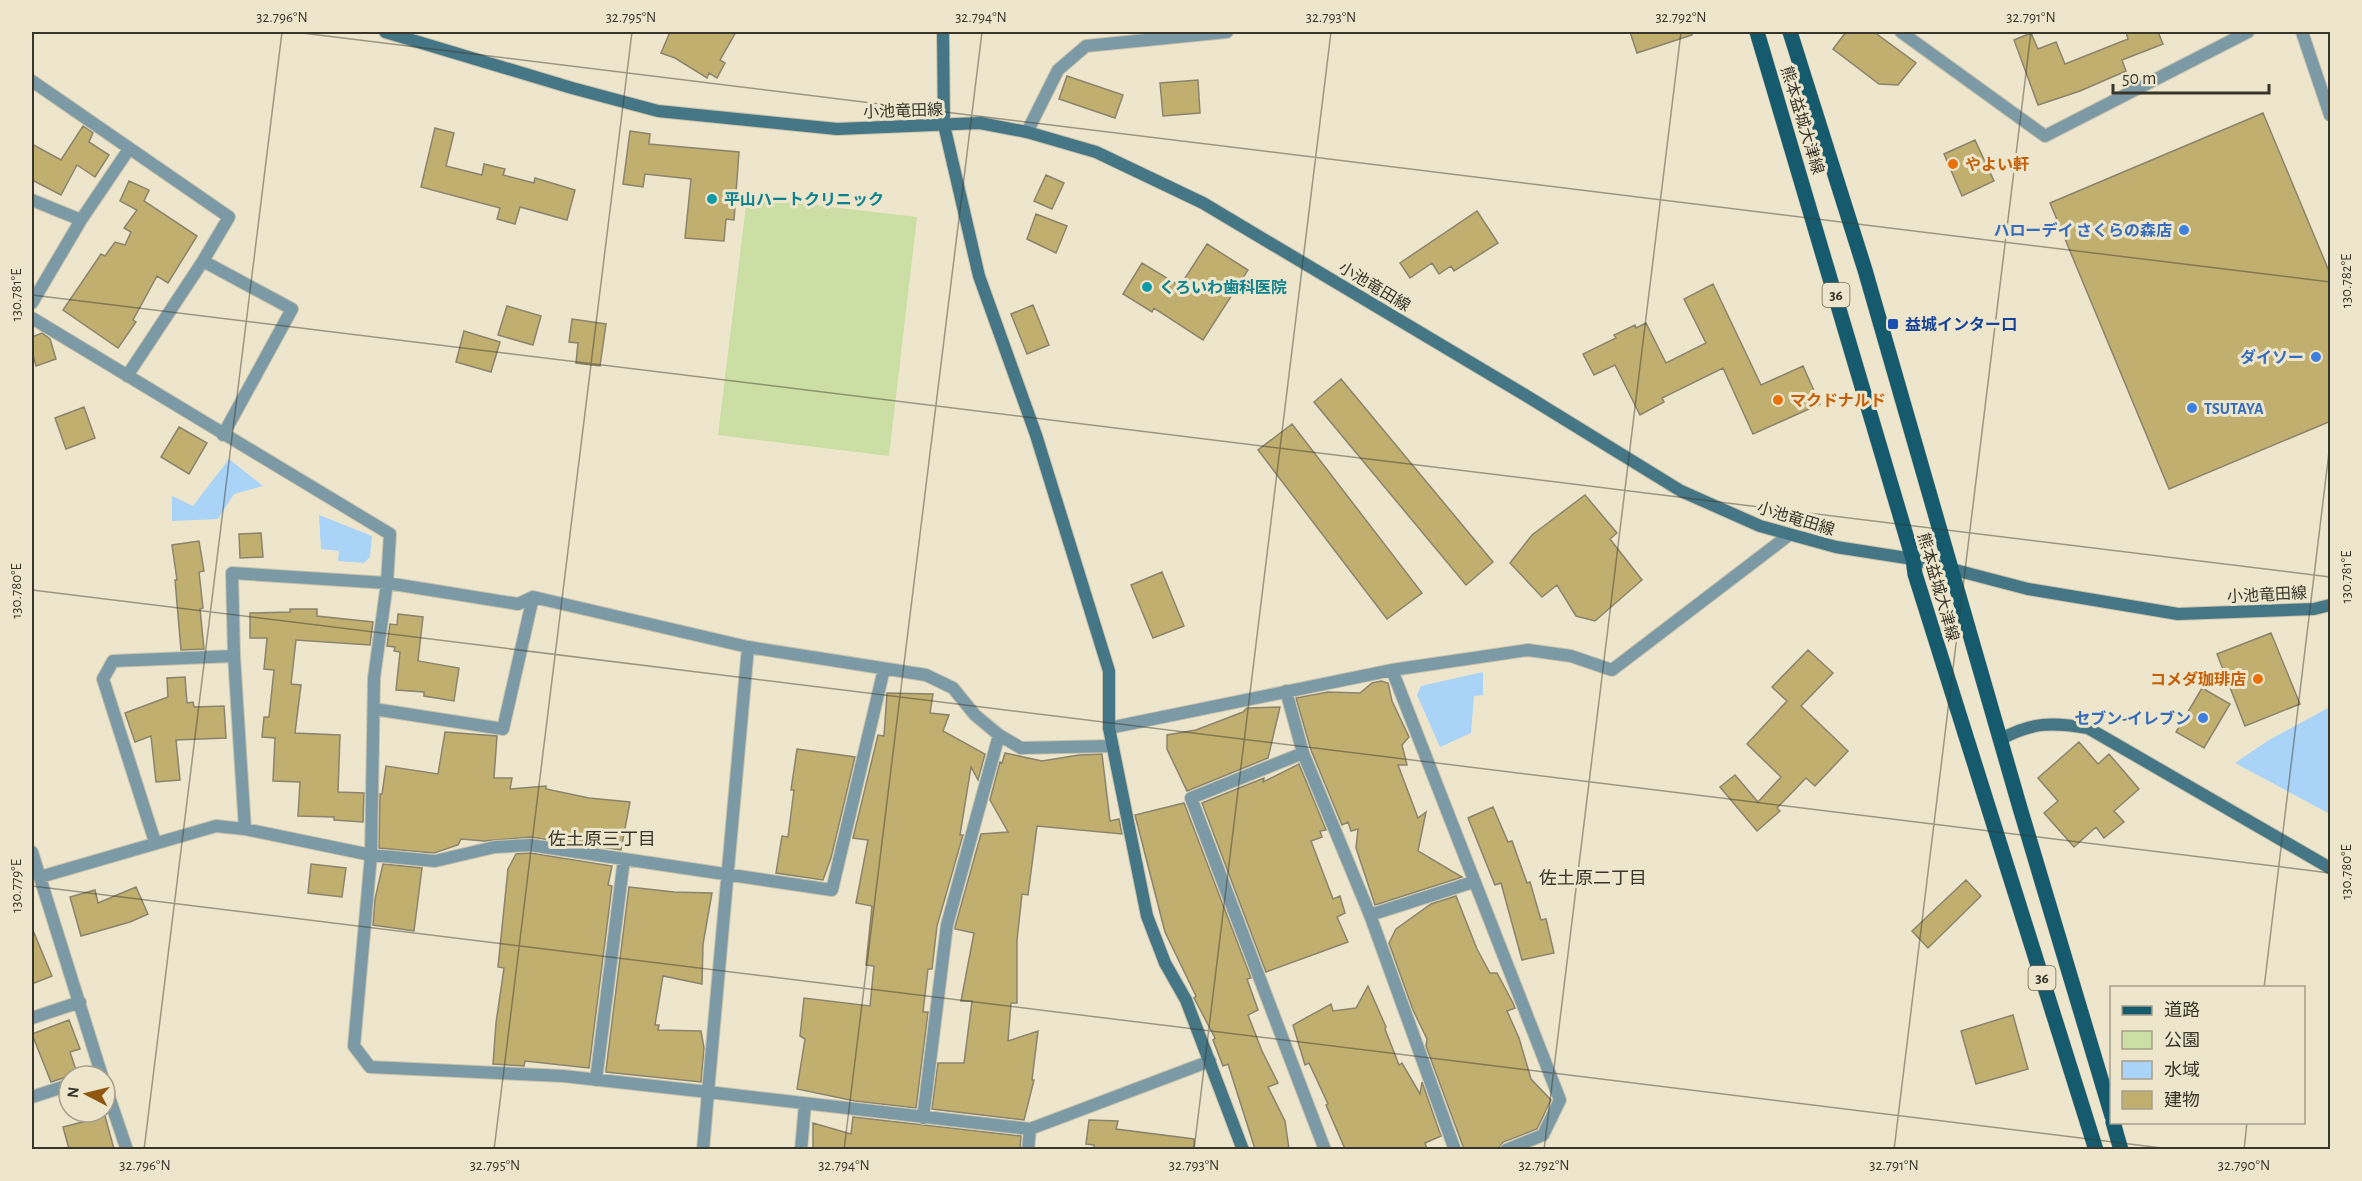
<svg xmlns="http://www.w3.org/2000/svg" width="2362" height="1181" viewBox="0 0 2362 1181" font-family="'Alegreya Sans','Noto Sans JP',sans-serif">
	<rect width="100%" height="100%" fill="#ede6cc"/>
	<!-- green -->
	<path fill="#cbdfa5" d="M747 197 917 217 889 456 718 435Z"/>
	<!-- water -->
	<path fill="#aad3f8" d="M229 459 263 486 234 494 218 519 172 521V496L193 506Z
		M319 515 372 536 370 557 364 563 338 561 339 551 321 549Z
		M1483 672V695L1474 696 1471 733 1440 747 1417 695 1421 686Z
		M2330 707V814L2235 763 2269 740Z"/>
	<!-- building -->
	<path fill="#c1af70" stroke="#8b846c" stroke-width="1.5" d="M670 32H736L720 60 725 63 717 78 709 73 707 78 675 58 661 53Z
		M1630 32H1692V35L1637 53Z
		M1846 32H1874L1916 63 1898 85 1879 84 1833 49Z
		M2126 32H2158L2163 44 2122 60 2126 71 2080 91 2038 105 2014 40 2031 33 2038 49 2056 42 2065 64 2128 39Z
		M1067 76 1123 95 1115 118 1059 99Z
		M1198 80 1200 113 1163 116 1160 83Z
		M2263 113 2331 276V421L2169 489 2050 203Z
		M83 126 93 133 89 142 109 155 95 177 77 165 61 195 32 180V144L61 160Z
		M435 128 454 133 446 166 482 175 484 164 505 169 503 175 534 183 535 178 575 190 567 220 520 207 515 224 497 219 500 208 421 187Z
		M630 131 650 134 649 144 739 152 734 220 726 219 724 241 685 238 691 179 645 174 643 187 623 184Z
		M1975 140 1994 181 1962 196 1944 154Z
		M1046 175 1064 183 1052 209 1034 201Z
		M129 181 149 190 144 201 197 236 168 283 157 276 133 320 136 322 118 348 63 310 101 254 105 256 115 242 125 245 131 232 124 228 137 210 120 201Z
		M1477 211 1498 243 1454 271 1451 266 1439 274 1432 263 1410 278 1400 263Z
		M1036 214 1067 226 1056 253 1027 239Z
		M1207 244 1248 270 1203 340 1154 308 1152 312 1123 294 1142 263 1180 286Z
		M1713 284 1761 385 1803 366 1820 404 1753 434 1723 368 1662 398 1664 402 1640 415 1615 365 1594 375 1583 354 1616 338 1614 335 1635 325 1636 328 1646 323 1666 363 1706 343 1684 299Z
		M1033 305 1049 345 1027 354 1011 314Z
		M507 306 541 316 533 345 498 335Z
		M572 319 606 324 600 366 576 363 578 343 569 342Z
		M464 331 500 342 491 372 456 362Z
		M42 333 50 339 56 359 36 366 32 351V337Z
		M1341 379 1493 562 1466 585 1314 402Z
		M84 407 95 438 66 449 55 418Z
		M1292 424 1422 593 1387 619 1258 450Z
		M179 427 207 443 189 474 161 457Z
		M1585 495 1617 533 1610 539 1642 580 1595 621 1576 616 1557 585 1542 597 1510 563 1532 535Z
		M261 533 263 557 240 558 239 534Z
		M199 541 204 571 199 572 203 608 200 609 204 649 181 650 175 580H177L172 545Z
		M1162 572 1184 626 1153 638 1131 585Z
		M290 609H317V616L373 622 370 645 296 640 291 684 301 685 295 733 340 735 338 792 364 793 363 822 334 820V817L298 816 300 782 273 781 275 738 262 737 264 717H269L274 670 264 669 267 638H250V613L290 612Z
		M398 614 423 617 418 661 459 668 454 701 424 696V692L396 690 400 652 394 651 395 647 387 646 390 624 397 625Z
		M2271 633 2300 704 2245 726 2217 654Z
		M1808 650 1833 673 1801 706 1848 751 1815 786 1806 778 1777 808 1780 811 1757 831 1720 787 1735 775 1758 802 1781 777 1747 744 1787 701 1772 687Z
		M185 677 187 703 193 702 194 707 224 706 226 738 176 740 180 780 156 782 151 736 135 742 125 713 168 697 167 678Z
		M1381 681 1388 683 1392 701 1409 737 1402 745 1407 765H1398L1418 818 1426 812 1418 851 1462 877 1375 905 1356 848 1358 829 1351 831 1348 822 1342 825 1311 750 1296 698 1328 692 1360 693 1372 683Z
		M2202 688 2230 704 2204 748 2176 732Z
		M887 693 933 694 930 713 949 715 943 731 985 754 978 780 971 767 960 835H963L937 926 932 969H928L923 1012H928L916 1108 855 1101 797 1089 805 1039 800 1036 804 998 870 1006 874 966 866 965 872 906 856 903 868 840 853 838 878 735 884 736Z
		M1280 707 1268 758 1187 791 1167 749V735L1196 730 1243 712 1247 708Z
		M445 732 497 736 494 778H512L510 789 546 786V789L589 798 630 802 621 850 530 837 484 841 461 839 458 845 434 853 379 848 380 794H382L386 766 438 774Z
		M2079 742 2098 764 2109 754 2139 789 2114 811 2124 822 2104 838 2096 827 2074 847 2044 813 2058 801 2038 778Z
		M797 749 855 757 831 858 823 880 776 873 782 836 788 837 794 790H791Z
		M1005 753 1042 761 1079 755 1102 754 1110 821 1119 819 1122 834 1037 826 1028 895 1022 894 1017 940V1003H1011L1008 1041 1038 1031 1032 1080H1034L1024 1120 932 1109 938 1063H964L972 1001H961L974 933 955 929V927L981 834 1008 832 990 800 1000 762 1002 763Z
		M1299 764 1326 830 1320 831 1322 837 1311 841 1333 899 1340 896 1345 913 1337 917 1348 942 1266 972 1202 803 1264 778 1263 782Z
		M1184 803 1251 978 1247 979 1258 1010 1248 1015 1262 1051 1278 1083 1268 1087 1285 1121 1289 1149H1255L1228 1064 1223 1066 1213 1040 1215 1038 1194 998 1196 996 1165 932 1135 815Z
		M1493 807 1508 842 1512 841 1527 883 1530 882 1541 920 1546 919 1554 953 1522 960 1501 883 1495 885 1468 818Z
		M530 853 612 866 608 885 612 886 589 1068 525 1061 524 1066 493 1064 496 1023 504 968 498 967 508 869 516 854Z
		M311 864 346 868 342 897 308 893Z
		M383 864 422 868 414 931 373 925 375 899Z
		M1966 880 1981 896 1928 948 1912 931Z
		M136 887 148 914 130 922 81 936 70 897 95 890 98 903Z
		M629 887 674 892 712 893 703 944 702 984 663 976 655 1025H659L658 1030 701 1031 704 1048 701 1082 606 1072V1070Z
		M1456 896 1477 949 1490 973H1497L1513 1003 1515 1008 1507 1011 1519 1038 1531 1079 1551 1100 1537 1129 1503 1142 1498 1149H1464L1426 1046 1427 1039 1413 1010 1389 943 1396 929 1431 904Z
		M32 928 52 976 32 984Z
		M1368 986 1386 1027 1385 1029 1399 1065 1402 1063 1420 1094 1422 1082 1441 1136 1425 1143 1427 1149H1345L1326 1105 1328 1104 1309 1063 1305 1065 1293 1025 1331 1004 1333 1011 1356 1008Z
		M2013 1015 2028 1069 1976 1084 1961 1031Z
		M69 1020 80 1049 70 1052 78 1076H69L51 1082 32 1034Z
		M105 1116 114 1149H69L63 1127Z
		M853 1117 1021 1136 1020 1149H813V1123L851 1134Z
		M1089 1120 1118 1121 1116 1129 1194 1139V1149H1094V1145L1086 1144Z"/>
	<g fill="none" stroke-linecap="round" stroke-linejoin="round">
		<defs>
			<path id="street" d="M1901 32 2045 136 2248 32
				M2302 32 2330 115
				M32 81 229 217 203 261 292 309 223 435
				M1027 132 1058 70 1086 46 1227 32
				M32 200 81 220
				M32 303 81 220 129 149
				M32 318 390 534 387 583 518 604 533 597 748 647 926 675 953 688 975 715 999 735 1021 748 1112 746
				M127 376 203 261
				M748 647 708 1092 1030 1129 1210 1061
				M234 656 245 829
				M1392 670 1560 1100 1543 1135 1506 1150
				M1286 691 1303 753 1370 915 1455 1150
				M374 709 503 729 533 597
				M1109 728 1392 670 1528 650 1571 656 1612 670 1789 535
				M1303 753 1191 798 1325 1150
				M32 852 102 1076
				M40 877 216 826 245 829 371 855 374 678 387 583 232 573 234 656 113 661 103 679 155 842
				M1370 915 1473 882
				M32 1018 80 1002
				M596 1080 624 859
				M105 1085 127 1150
				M32 1097 69 1085
				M923 1118 947 925 999 735
				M703 1150 708 1092 563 1076 370 1067 354 1046 371 855 435 861 495 847 530 845 832 890 884 669
				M801 1150 805 1104
				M1028 1150 1030 1129"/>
			<path id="secondary" d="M385 32 572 88 658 111 837 129 980 123 1027 132 1096 152 1203 203 1525 395 1681 491 1760 526 1836 547 1913 559 2028 589 2178 614 2314 609 2330 605
				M943 32 944 125 979 276 1036 435 1109 671V728L1147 916 1165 963 1186 1000 1243 1150
				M2001 739C2032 722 2053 722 2088 728L2330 868"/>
			<path id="primary" d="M1757 32 1913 559 1915 574 2096 1150
				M1790 32 1865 270 2020 808 2112 1116
				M2113 1122 2121 1150"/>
		</defs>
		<!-- street casing -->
		<use href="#street" stroke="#c9c3ac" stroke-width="14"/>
		<!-- secondary casing -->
		<use href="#secondary" stroke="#c9c3ac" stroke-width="14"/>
		<!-- primary casing -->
		<use href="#primary" stroke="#c9c3ac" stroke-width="16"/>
		<!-- street -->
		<use href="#street" stroke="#7b9aa5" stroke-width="12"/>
		<!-- secondary -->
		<use href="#secondary" stroke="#457685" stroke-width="12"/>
		<!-- primary -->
		<use href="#primary" stroke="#165b6d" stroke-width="15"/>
	</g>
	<!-- ticks -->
	<path fill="none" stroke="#38352b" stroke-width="1.5" stroke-opacity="0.45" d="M294 32 2330 282M32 295 2330 577M32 590 2330 873M32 886 2178 1150M2264 988 2330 444M144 1150 282 32M494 1150 632 32M844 1150 982 32M1194 1150 1331 32M1544 1150 1681 32M1894 1150 2031 32M2244 1150 2247 1122"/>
	<!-- markers -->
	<g fill="#e8710a" stroke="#ede6cc" stroke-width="2">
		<circle cx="1953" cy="164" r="6"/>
		<circle cx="1778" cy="400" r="6"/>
		<circle cx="2258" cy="679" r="6"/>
	</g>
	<g fill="#0f9aa8" stroke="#ede6cc" stroke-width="2">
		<circle cx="712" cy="199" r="6"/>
		<circle cx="1147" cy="287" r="6"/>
	</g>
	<g fill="#3f7fe0" stroke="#ede6cc" stroke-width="2">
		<circle cx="2184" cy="230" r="6"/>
		<circle cx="2316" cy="357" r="6"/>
		<circle cx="2192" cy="408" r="6"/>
		<circle cx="2203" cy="718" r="6"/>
	</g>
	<rect fill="#1a4fb4" stroke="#ede6cc" stroke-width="2" x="1887" y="318" width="12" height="12" rx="3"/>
	<g text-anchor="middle" stroke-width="6" stroke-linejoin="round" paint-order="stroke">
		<!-- shield labels -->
		<g fill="#ede6cc" stroke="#6e6a5b" stroke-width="1.5">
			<rect x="1822.5" y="283" width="27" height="24" rx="4.5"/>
			<rect x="2028.5" y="966" width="27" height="24" rx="4.5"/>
		</g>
		<g font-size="15" font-weight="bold" fill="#38352b">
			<text x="1836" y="300">36</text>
			<text x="2042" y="983">36</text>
		</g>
		<!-- street labels -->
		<g font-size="16" fill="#38352b" stroke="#ede6cc">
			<text transform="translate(903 110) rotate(-2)" y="6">小池竜田線</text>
			<text transform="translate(1803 120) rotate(73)" y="6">熊本益城大津線</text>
			<text transform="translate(1375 286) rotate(31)" y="6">小池竜田線</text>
			<text transform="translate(1796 518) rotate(17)" y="6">小池竜田線</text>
			<text transform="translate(1939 587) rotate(74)" y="6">熊本益城大津線</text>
			<text transform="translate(2267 594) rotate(-3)" y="6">小池竜田線</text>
		</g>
		<!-- food labels -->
		<g font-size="16" font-weight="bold" fill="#c56008" stroke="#ede6cc" text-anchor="start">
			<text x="1965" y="170">やよい軒</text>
			<text x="1790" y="406">マクドナルド</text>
			<text x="2246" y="685" text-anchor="end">コメダ珈琲店</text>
		</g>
		<!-- culture labels -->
		<g font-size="16" font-weight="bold" fill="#0d838f" stroke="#ede6cc" text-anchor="start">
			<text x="724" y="205">平山ハートクリニック</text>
			<text x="1159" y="293">くろいわ歯科医院</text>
		</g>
		<!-- shop labels -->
		<g font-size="16" font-weight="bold" fill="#366cbe" stroke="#ede6cc" text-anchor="end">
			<text x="2172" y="236">ハローデイ さくらの森店</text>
			<text x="2304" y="363">ダイソー</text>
			<text x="2204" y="414" text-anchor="start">TSUTAYA</text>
			<text x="2191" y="724">セブン-イレブン</text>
		</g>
		<!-- transit labels -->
		<g font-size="16" font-weight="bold" fill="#164399" stroke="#ede6cc" text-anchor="start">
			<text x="1905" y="330">益城インター口</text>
		</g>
		<!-- neighbourhood labels -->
		<g font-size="18" fill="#38352b" stroke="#ede6cc">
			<text x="602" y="845">佐土原三丁目</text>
			<text x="1593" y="884">佐土原二丁目</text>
		</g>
	</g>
	<!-- border -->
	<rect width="2362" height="1181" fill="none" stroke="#ede6cc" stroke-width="66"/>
	<!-- legend -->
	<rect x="2110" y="986" width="195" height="138" fill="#ede6cc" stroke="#a59f8c" stroke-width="1.5"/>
	<rect x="2122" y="1006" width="30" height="9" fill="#165b6d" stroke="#a59f8c" stroke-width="1.5"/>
	<text x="2164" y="1016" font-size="18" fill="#38352b">道路</text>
	<rect x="2122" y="1031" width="30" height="18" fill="#cbdfa5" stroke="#a59f8c" stroke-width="1.5"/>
	<text x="2164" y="1046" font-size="18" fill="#38352b">公園</text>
	<rect x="2122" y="1061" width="30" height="18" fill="#aad3f8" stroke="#a59f8c" stroke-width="1.5"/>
	<text x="2164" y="1076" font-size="18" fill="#38352b">水域</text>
	<rect x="2122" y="1091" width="30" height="18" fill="#c1af70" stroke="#a59f8c" stroke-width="1.5"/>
	<text x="2164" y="1106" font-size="18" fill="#38352b">建物</text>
	<!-- north arrow -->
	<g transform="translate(87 1094) rotate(277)"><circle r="28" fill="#ede6cc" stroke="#a59f8c" stroke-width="1.5"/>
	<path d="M0-4.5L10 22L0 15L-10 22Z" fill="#8f570f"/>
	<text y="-9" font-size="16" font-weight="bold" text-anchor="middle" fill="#38352b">N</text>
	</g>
	<!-- scale -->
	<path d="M2113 84v9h156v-9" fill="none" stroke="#38352b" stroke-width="3"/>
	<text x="2122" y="84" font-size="18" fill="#38352b" stroke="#ede6cc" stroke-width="4.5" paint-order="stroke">50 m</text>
	<rect x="33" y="33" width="2296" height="1115" fill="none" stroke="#38352b" stroke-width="2"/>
	<g font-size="15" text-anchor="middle" fill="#38352b">
		<text x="282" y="22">32.796°N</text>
		<text x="631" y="22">32.795°N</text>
		<text x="981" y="22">32.794°N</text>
		<text x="1331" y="22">32.793°N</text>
		<text x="1681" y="22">32.792°N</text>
		<text x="2031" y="22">32.791°N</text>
		<text transform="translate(2346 281) rotate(-90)" y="5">130.782°E</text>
		<text transform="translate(16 295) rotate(-90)" y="5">130.781°E</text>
		<text transform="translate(2346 577) rotate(-90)" y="5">130.781°E</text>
		<text transform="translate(16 591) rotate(-90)" y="5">130.780°E</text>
		<text transform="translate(2346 872) rotate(-90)" y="5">130.780°E</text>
		<text transform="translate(16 886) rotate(-90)" y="5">130.779°E</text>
		<text x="145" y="1170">32.796°N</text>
		<text x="495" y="1170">32.795°N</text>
		<text x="844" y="1170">32.794°N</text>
		<text x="1194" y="1170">32.793°N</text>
		<text x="1544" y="1170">32.792°N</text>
		<text x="1894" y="1170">32.791°N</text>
		<text x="2244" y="1170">32.790°N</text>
	</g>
</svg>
